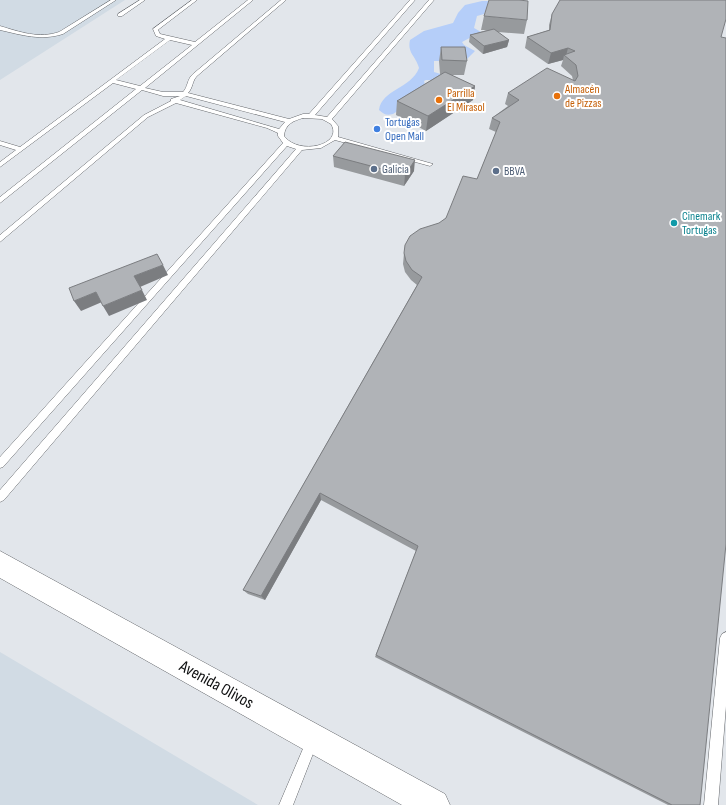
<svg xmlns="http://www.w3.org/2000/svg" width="726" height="805" viewBox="0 0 726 805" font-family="'Sofia Sans Condensed',sans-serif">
	<rect width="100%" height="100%" fill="#e2e6eb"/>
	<!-- built -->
	<path fill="#d1dbe4" d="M0 0H125L0 80Z
		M0 652 258 805H0Z"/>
	<!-- water -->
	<path fill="#b5cef9" d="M482 1H489L484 14 477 16 474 28 481 32 462 42 464 45 475 51 465 61H434V72L444 75 440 80H426L424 81 427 92 393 114C386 116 384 114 379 110 382 89 411 89 419 68 416 56 407 53 410 40L424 31 453 23 458 13 465 5Z"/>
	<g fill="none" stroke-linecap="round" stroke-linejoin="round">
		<defs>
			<path id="service" d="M111 0H116L63 34C41 41 22 35 0 30V26C20 32 39 39 59 32Z
				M140 0H145L122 16H118V14Z
				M192 0H197L159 29 158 30 160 34 195 42 248 0H253L145 88 163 92H183C188 87 187 79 193 74L281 0H286L197 76C192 81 193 88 188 93L289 119 303 114H309L410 0H415L315 115 327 117 429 0H434L332 119 338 126V137L433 164 430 166 335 140 321 148 302 150 4 500 0 502V490L296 149 287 146 3 467 0 468V457L283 143 278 136V133L267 128 176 103 148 117 0 242V235L144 115 171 101V99L180 96H163L142 90 0 203V197L136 89 113 83 0 167V162L16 150 0 145V141L20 147 165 39 156 36 153 29ZM170 40 192 45 140 86 116 80ZM186 96 285 122 279 129 180 100ZM303 118 322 119 331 124C344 145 299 156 284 136 285 124 293 121 303 118Z
				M726 632V706L718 805H704L720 638 722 634Z
				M312 735 316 737 318 741 293 805H279L308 737Z"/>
			<path id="tertiary" d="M0 551 445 794 450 805H402L0 578Z"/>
		</defs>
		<!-- service casing -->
		<use href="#service" stroke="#64676b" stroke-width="1"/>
		<!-- tertiary casing -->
		<use href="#tertiary" stroke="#64676b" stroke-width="1"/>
		<!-- service -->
		<use href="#service" fill="#fff" fill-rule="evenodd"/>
		<!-- tertiary -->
		<use href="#tertiary" fill="#fff" fill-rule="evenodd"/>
	</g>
	<!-- wall -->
	<path fill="#979a9d" d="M552 14 721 37 700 805H668L375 657 416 551 321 500 265 600 248 594 243 590 417 285 411 280 405 272 403 264 404 253 446 218 477 179 496 132 489 129 492 118 508 106 505 104 508 93 573 80 572 76 561 66 563 60 548 64 525 48 527 37 549 30V25Z
		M484 16 527 20 524 34 498 32 509 40 507 47 483 54 469 42 470 35 487 30H481Z
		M441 47 467 61 464 75H451L475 86 473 100 426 131 396 115 397 101 441 74H440L439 61Z
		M333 156 414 171 404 186 334 167Z"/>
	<!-- shaded-wall -->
	<path fill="#7b7d80" d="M509 40 507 47 483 54 484 46Z
		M568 48 566 56 564 55 563 60 548 64 551 53Z
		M475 86 473 100 426 131 428 116Z
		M415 160 414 171 404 186 405 175Z
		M163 265 168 275 140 287 134 276Z
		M142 290 147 300 109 316 103 306Z
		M96 292 102 302 81 311 74 301Z
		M320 493 321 500 265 600 261 596Z"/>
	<!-- building -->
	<path fill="#b0b3b7" stroke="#7b7d80" d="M489 0H519L528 1 527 20 484 16Z
		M560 0H726V19L721 37 726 38V544L700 805H672L376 655 418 546 320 493 261 596 243 590 422 277 412 270 406 261 404 253 405 245 410 236 420 229 439 223 446 218 463 176 477 179 500 122 492 118 519 100 508 93 547 68 575 81 578 76 576 65 564 55 575 51 568 48 551 53 527 37 550 30 552 14Z
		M494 29 509 40 484 46 470 35Z
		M441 47H465L467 61 442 60Z
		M445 72 475 86 428 116 397 101Z
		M345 142 415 160 405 175 333 156Z
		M157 254 163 265 134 276 142 290 103 306 96 292 74 301 69 288Z"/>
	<!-- markers -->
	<g fill="#e8710a" stroke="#fff" stroke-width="1.5">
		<circle cx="557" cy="96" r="4"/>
		<circle cx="439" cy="100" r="4"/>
	</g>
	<circle fill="#3f7fe0" stroke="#fff" stroke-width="1.5" cx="377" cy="129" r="4"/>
	<g fill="#5c6f8a" stroke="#fff" stroke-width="1.5">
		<circle cx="374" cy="169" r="4"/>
		<circle cx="496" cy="171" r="4"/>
	</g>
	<circle fill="#0f9aa8" stroke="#fff" stroke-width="1.5" cx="674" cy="223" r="4"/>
	<g text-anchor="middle" stroke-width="4" stroke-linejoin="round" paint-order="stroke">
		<!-- far-food labels -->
		<g font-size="12" fill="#c56008" stroke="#fff" text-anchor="start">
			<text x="565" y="93">Almacén<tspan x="565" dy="14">de Pizzas</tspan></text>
			<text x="447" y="97">Parrilla<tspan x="447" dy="14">El Mirasol</tspan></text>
		</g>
		<!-- far-shop labels -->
		<g font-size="12" fill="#366cbe" stroke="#fff" text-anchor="start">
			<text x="385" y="126">Tortugas<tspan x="385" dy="14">Open Mall</tspan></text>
		</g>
		<!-- far-service labels -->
		<g font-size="12" fill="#4e5e75" stroke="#fff" text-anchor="start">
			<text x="382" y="173">Galicia</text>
			<text x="504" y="175">BBVA</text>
		</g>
		<!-- far-culture labels -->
		<g font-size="12" fill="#0d838f" stroke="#fff" text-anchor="start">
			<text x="682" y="220">Cinemark<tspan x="682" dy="14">Tortugas</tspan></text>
		</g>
		<!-- near-street labels -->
		<g font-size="17" fill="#0f1011" stroke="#fff">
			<text transform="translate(217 684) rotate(29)" y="6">Avenida Olivos</text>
		</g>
	</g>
</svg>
